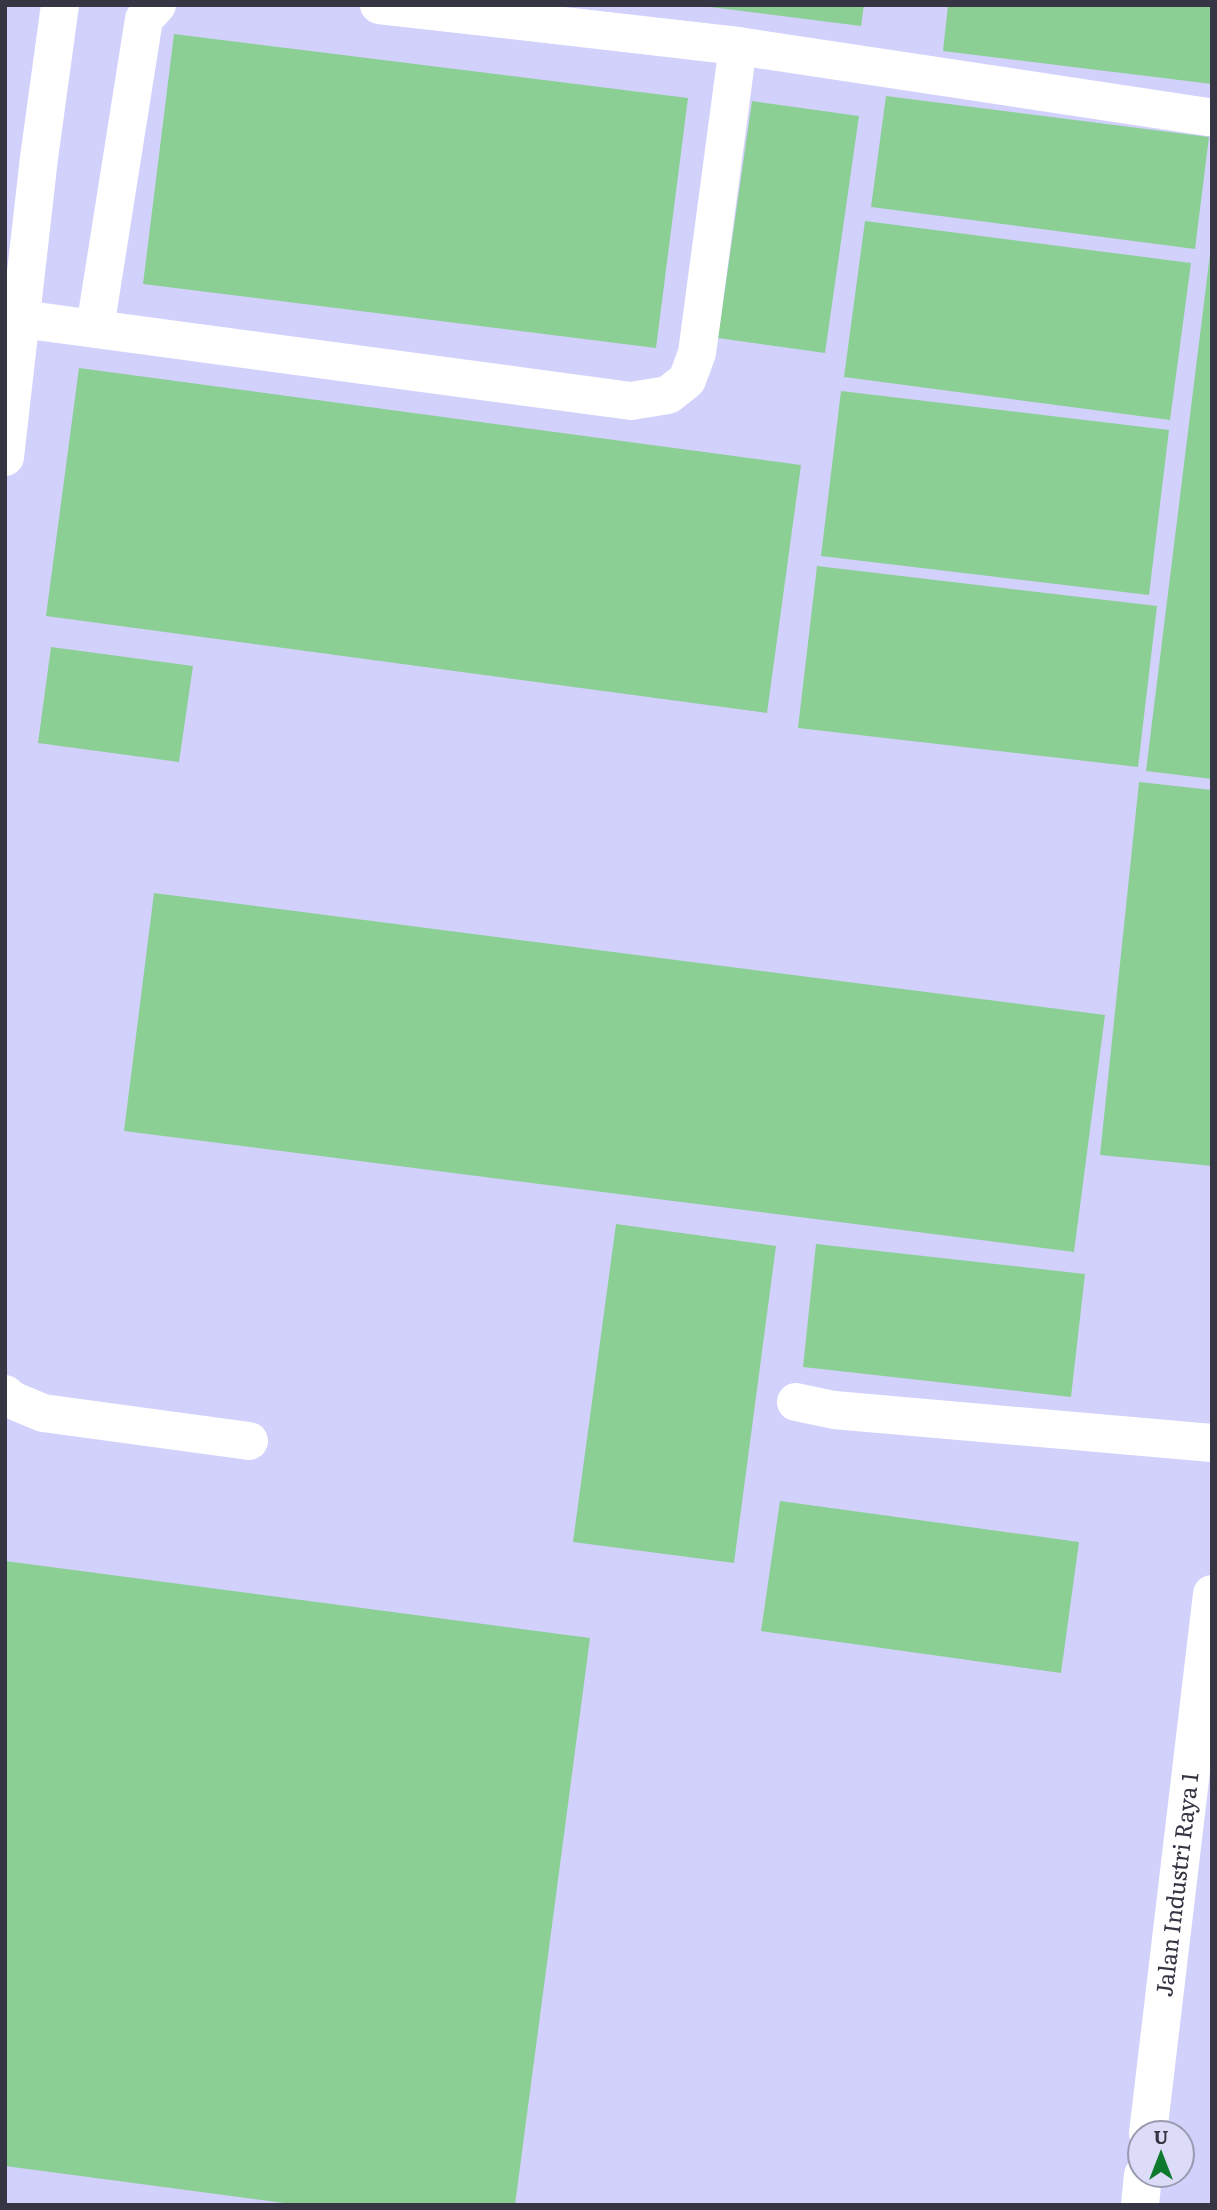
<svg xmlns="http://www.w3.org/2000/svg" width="1217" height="2210" viewBox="0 0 1217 2210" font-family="Literata,serif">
	<rect width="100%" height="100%" fill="#dcdcf9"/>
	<!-- built -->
	<path fill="#d1d1fc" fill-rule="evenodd" d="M5 5H1212V2205H5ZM1140 2133H1182V2175H1140Z"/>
	<!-- building -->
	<path fill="#8ccf94" d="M711 5H864L861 26 710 7Z
		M948 5H1212V84L943 51Z
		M174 34 688 98 656 348 143 284Z
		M886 96 1209 137 1195 249 871 207Z
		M752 101 859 116 825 353 718 338Z
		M865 221 1191 263 1170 420 844 377Z
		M1210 254H1212V779L1146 771Z
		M79 368 801 465 767 713 46 616Z
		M841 391 1169 430 1149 595 821 556Z
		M817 566 1157 606 1138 767 798 728Z
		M51 647 193 666 179 762 38 743Z
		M1139 782 1212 790V1166L1100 1155Z
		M154 893 1105 1015 1074 1252 124 1131Z
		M616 1224 776 1246 734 1563 573 1542Z
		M816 1244 1085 1274 1071 1397 803 1367Z
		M780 1501 1079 1542 1061 1673 761 1631Z
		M5 1561 590 1638 515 2205H299L5 2166Z"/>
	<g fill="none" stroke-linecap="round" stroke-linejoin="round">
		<!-- minor -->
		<g stroke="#fff" stroke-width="38">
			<path d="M379 5 738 46 1208 117"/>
			<path d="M21 319 631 401 668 395 687 380 697 353 738 46"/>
			<path d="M95 328 144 19 157 5"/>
			<path d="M5 457 39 158 60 5"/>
			<path d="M5 1394 12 1400 43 1413 249 1441"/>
			<path d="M796 1402 834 1410 1212 1443"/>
			<path id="s1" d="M1148 2133 1212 1594"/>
			<path d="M1140 2205 1143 2175"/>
		</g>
	</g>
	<g text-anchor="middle" stroke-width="6" stroke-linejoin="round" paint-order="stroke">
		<!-- street labels -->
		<g font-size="23" fill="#353543" stroke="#dcdcf9">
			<text dy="8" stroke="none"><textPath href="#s1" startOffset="250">Jalan Industri Raya 1</textPath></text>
		</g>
	</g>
	<!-- border -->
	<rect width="1217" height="2210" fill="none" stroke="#353543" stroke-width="14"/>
	<!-- north arrow -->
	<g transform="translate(1161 2154)"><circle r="33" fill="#dcdcf9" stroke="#9999b0" stroke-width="2"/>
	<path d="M0-5L12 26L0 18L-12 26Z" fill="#0c792d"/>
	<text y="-10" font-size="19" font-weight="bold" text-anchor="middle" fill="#353543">U</text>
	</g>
</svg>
